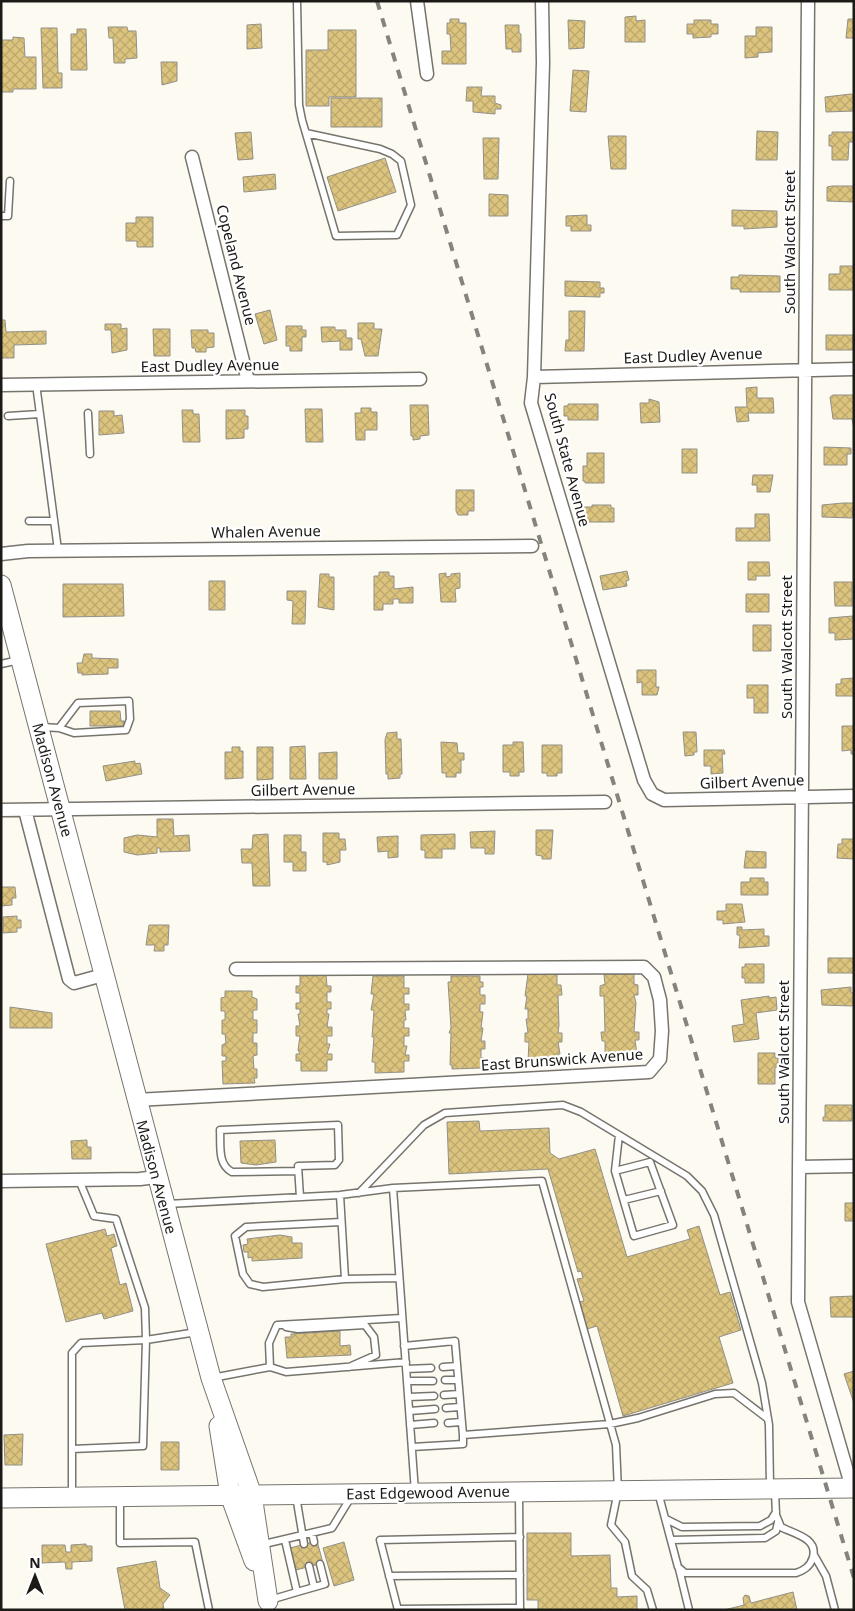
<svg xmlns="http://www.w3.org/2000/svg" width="855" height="1611" viewBox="0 0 855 1611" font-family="'Noto Sans',sans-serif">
	<defs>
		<pattern id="building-cross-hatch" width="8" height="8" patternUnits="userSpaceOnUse" patternTransform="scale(1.25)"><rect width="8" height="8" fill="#dcc47f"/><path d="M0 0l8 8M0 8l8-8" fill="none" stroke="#bca86d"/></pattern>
	</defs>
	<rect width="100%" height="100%" fill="#fdfaf2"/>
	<!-- building -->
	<path fill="url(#building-cross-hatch)" stroke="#929088" d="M636 16V21L645 20V42H625V17Z
		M450 19H459V23H466V64H442V51H451L450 34H447V23H450Z
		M848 19H854V38H846Z
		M568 20 585 21 584 48 569 49Z
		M694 20H711V24H718V34H711V37L693 38V34H687V24H694Z
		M261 24 262 48 247 49V25Z
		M505 25H519V33L521 34V52H512V49H506Z
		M108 27H127L128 31H136L137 58 125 59V63H114L113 38H109Z
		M756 27H772V52L758 53V57L745 58V36H756Z
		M41 28H57L58 73H62V88H43Z
		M77 29H86L87 70H71V34H77Z
		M328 30H356V97H329V106H306V50H328Z
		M13 37 24 38 25 57H36V89H13V92H1V40H13Z
		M161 62H177V81L162 85Z
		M573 70 589 71 586 112 570 111Z
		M467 87H482L481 96H495V103L501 105V109H495V114L473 112V101H466Z
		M851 94 854 95V111L826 112 825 97Z
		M331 98H382V127H331Z
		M757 131 778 132 777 160H756Z
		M251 132 253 159 238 160 235 133Z
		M832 132H854V142H849L848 160H832V146H829V135H832Z
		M608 136H626V169H611Z
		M483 138H499L498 179H484Z
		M385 158 396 192 338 211 327 177Z
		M275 174 276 189 244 192 243 177Z
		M832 186H854V202L827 201V187Z
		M489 194 508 195V216H489Z
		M732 210 777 211V227L744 229V226H732Z
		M587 215V225H591V231H571V226H566V216Z
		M136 217H153V247H137V241H126V223H136Z
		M840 266H854V290H829V274H840Z
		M739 275 780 276V292H740V289H731V277H739Z
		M565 281 600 282V288H604V293H600V297L565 296Z
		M270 310 277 340 264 344 255 314Z
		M569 311H585L584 351H565L566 340H569Z
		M1 320H5L6 332 46 331V344L14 345V358H1Z
		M358 323H374V329H382L378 356H365L361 339H358Z
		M105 324H121V329L127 328V350L112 353 111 330H105Z
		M286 326H302V330H306V337H302V351H290V346H286Z
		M321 327H335V330H346V338H352V350H340V341L322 342Z
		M153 329H170V356H154Z
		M191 330H208V333H214V347L206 348V352H196L195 348H192Z
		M826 335H853V350H826Z
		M757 387V398H773L774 413H748L749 421 737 422 735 407H747L746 388Z
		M833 395H854V429L852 419H833L830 397Z
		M649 399 659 402 660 422 641 423 640 403H649Z
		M568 404H598V420H568V416H564V406H568Z
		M410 405H428L429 435 420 436V439L413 440V436H411Z
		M361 408H371V412H377V430H365V440H356L355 413H361Z
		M305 409H322L323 442H306Z
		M182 410H193V414H199L200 442H183Z
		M226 410H245V416H248V429H244V438L226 439Z
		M99 411H114V416L122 415 124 433 99 435Z
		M824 447 851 448V454H847V465H824Z
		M682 449H697V473H682Z
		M587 453H604V483H585V481H583V466H587Z
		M753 475H773L770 492H757V485H752Z
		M456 490H474V511H468V515H458L456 511Z
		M843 503H854L852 518 822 517V505Z
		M592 505H611V508H614V522H584V507H592Z
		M755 514H769L770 541H736V528H755Z
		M748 562H769L770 576H756V580H748Z
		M627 571 629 580 626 581 627 586 603 590 600 576Z
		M379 572H389V576H394V589L413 587V603H399V599H393V604H383V610H374V576H379Z
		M446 573V577L451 576V574L460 573V588L455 589 456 602H441L439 574Z
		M320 574H329V577H334V610L318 607Z
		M209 581H225V610H209Z
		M834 582H852V606H835Z
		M63 584H123L124 616 63 617Z
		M287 591H306L305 624H292L293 601 287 600Z
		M746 594H769V612H746Z
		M853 616 854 639 835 640V633H829V618Z
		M753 625H771V651H753Z
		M84 654H92V658L118 659V668H108V674L82 675V673H78L77 663H82Z
		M637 670H656V687H659L657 695H642V682L637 683Z
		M854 678V696H836V684H841V679Z
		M747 685H768V713H754V698H747Z
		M90 711H120L121 721H124V726H90Z
		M842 726H854V754H851V750L842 751Z
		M397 732V739H401L402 774H400V778L388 779V774H386L385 740 387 733Z
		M683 732H696L697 752H694V755L685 756Z
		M441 742 457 743 458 753H464V760H461V773H456V777H446V773H442Z
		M513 742H523L524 772H519V776H510V772H503V745H513Z
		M542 745H562V773H557V776H547V773H542Z
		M305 746 306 779H290V747Z
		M232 747H240V751H243V778L225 779V752H232Z
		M257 747H273V779L257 780Z
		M704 750H724L725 754H722L723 773 711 774V766H704Z
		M337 752V779H319V753Z
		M135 761V764L140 763 142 774 106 781 103 766Z
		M157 819H173L174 836 189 835 190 851 160 852V848H157V853L137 855 124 852V838L137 835 157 837Z
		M536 830H553L551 859H542V856L536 855Z
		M495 831 494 854H485V848H471L470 832Z
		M323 833H339V839H345L346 850H340V862L327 865V862H323Z
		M268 834 270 886H253L252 863H242L241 849H252L253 835Z
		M455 834V849H442V858H425V850H421V835Z
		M284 835H301V852H306V871H293V862H284Z
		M398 836V857L388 858V851L378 852 377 837Z
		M842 839H854V859L837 858 838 844H842Z
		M746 851 766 852V868H744Z
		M750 878H764V882H768V895H741V882H750Z
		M1 887H15L16 898H12V905L1 906Z
		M726 904H742L745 922 723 924V920H717V911H726Z
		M17 916V920H21V928H17V932L3 933V917Z
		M149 925H169L168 945H164V951H154L155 945H146Z
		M737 927H742V930L764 929V936H769V946L739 948 740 935H737Z
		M828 958H854V973H828Z
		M745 964H764V983H745V978H742V967H745Z
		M528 974H557V985H561L562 995H558L559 1025 558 1033H562V1042H558L560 1054H558V1061H528L529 1042H525V1033H528L526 1019H528V1009H525L527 996H525Z
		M604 974H634V984L638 985V995H634L636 1003 634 1032H639V1040H635L637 1054 635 1059H605V1041H602L601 1032H605L604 996H600V986L605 984Z
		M300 975H326L327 986H331V992H327V1002H331V1009H327V1014H329L327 1027H332V1036H327V1044H330L327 1054H332V1060H327V1071H301V1061H296V1054H300L298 1050 300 1036H296V1026H300L298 1014H300V1009H296V1003H300V993H296V986H300Z
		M373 976H404V988H409V994H404V1004H409V1010H405L406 1020H404V1028H409V1036H404V1046H407L405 1055H409V1061H404V1072L375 1073V1062H372L374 1037H372L374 1010H371L374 994H371Z
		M451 976H480V982H483V987H480V995H485V1004H480V1012H483L481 1028H483L481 1041H485V1049H481V1058H484V1062H481V1068L452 1069V1065H450L451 1033H449L451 1028 448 982H451Z
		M851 987V993H854V1004L852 1006 822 1005 821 990Z
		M225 991H252V997L257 999V1010H253V1020H257V1033H253V1043H257V1055L253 1056 254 1069H257V1078H254L255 1083 223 1084 222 1061H226V1056H222V1045L226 1043 225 1034H222V1020H225V1011H221V998L225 997Z
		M769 996V998L776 997 777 1010 756 1013 759 1039 734 1042 732 1026 744 1024 741 1000Z
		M10 1007 52 1013V1028H10Z
		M758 1053H775V1058H778V1067H775V1084H758Z
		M825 1105H852V1121H823V1117H825Z
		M479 1121 480 1131 549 1128 550 1153 559 1159 595 1149 627 1257 690 1239 687 1230 699 1226 720 1295 730 1292 741 1330 719 1337 733 1383 623 1416 597 1326 587 1329 579 1302 584 1301 577 1279 583 1278 581 1271 578 1272 548 1169 449 1174 447 1122Z
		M87 1140V1147H91V1159H72L71 1141Z
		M275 1140 276 1162 256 1165 241 1163 240 1141Z
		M845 1203H854V1221H845Z
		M105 1229 107 1236 114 1234 117 1246 111 1248 120 1285 126 1283 133 1311 104 1319 102 1313 66 1322 46 1244Z
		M280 1235 292 1237V1243H302V1258L252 1261V1257L248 1258V1252H244L243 1245 248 1244 247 1239Z
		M854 1296V1317H831L830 1297Z
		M340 1331V1346L350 1345 351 1355 287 1358 285 1337H291V1334Z
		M854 1371V1403L844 1374Z
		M23 1434 22 1465H5L4 1435Z
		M161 1442H179V1470H161Z
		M527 1533H571V1556L610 1555 611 1588H617V1597L637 1596V1610H538V1600H527Z
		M317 1541 323 1563 296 1570 290 1548Z
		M344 1542 354 1580 334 1586 323 1548Z
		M86 1544V1546H92V1561L72 1562V1569H66L65 1562 42 1563V1545H65L66 1552H71V1545Z
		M156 1561 160 1588 170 1595 163 1604 164 1610H125L117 1568Z
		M793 1592 797 1610H724L744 1605 743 1598 745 1595 749 1596 751 1603Z"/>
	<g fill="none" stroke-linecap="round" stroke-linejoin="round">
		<defs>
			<path id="service" d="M297 1 299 105 302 120 336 236 397 235 411 205 401 161 392 154 380 149 306 133
				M1 216H8L10 181
				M36 384 58 550
				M88 413 90 454
				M8 416 40 414
				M29 521H53
				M1 664 19 660
				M42 727 59 728 74 733 126 730 130 719 129 701 78 703 59 728
				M298 1171 232 1172C217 1164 221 1145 220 1130L338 1125 339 1160 335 1165 298 1166 300 1197
				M615 1171 650 1162 673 1225 634 1236 615 1171 619 1135
				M359 1193 424 1125 445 1113 563 1105 581 1112 687 1176 702 1191 714 1215 762 1383 769 1425 770 1486
				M340 1195 345 1279 399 1278
				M624 1200 661 1191
				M167 1204 340 1195 393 1188
				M341 1222 246 1227 235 1236 243 1274 250 1284 263 1287 345 1279
				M286 1327 298 1329 365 1325 374 1337 376 1355 349 1367
				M404 1346 455 1341 463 1435 610 1424 638 1418 715 1394 734 1393 768 1419
				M270 1367 286 1372 406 1362
				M443 1367 457 1366
				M406 1369 431 1368
				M212 1378 270 1367 269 1343 277 1325 402 1318
				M445 1380H458
				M407 1381H433
				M444 1395 459 1394
				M409 1397 434 1396
				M446 1408 460 1407
				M410 1411 435 1409
				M448 1423 461 1422
				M410 1425 434 1423
				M412 1447 463 1444V1435
				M72 1449 143 1446 146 1340 197 1332
				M415 1492 393 1188 542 1181 616 1445 618 1491 611 1525 625 1542 632 1576 647 1590 653 1610
				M658 1492 678 1567 685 1573H796C804 1570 810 1567 813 1557 818 1538 794 1534 781 1527L776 1515 775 1491
				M519 1494 520 1610
				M72 1496V1353L81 1343 146 1340 145 1308 116 1219 94 1216 79 1180
				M296 1496 304 1544
				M120 1498V1543L195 1542 209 1610
				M666 1519 682 1527 760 1526 771 1520 776 1512
				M312 1533 314 1542
				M671 1540 765 1538 776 1531 778 1522
				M260 1545 332 1528 351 1497
				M814 1555 826 1576 835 1610
				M309 1566 314 1587
				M679 1569 689 1610
				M389 1576 520 1575
				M297 1592 325 1584 320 1564
				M270 1600 297 1592 285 1540
				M398 1609 520 1608
				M398 1610 380 1540 520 1537"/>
			<path id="minor" d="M417 1 427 74
				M542 1 543 63 534 377 531 403 644 780 652 794 664 800 854 796
				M808 1 798 1302 852 1488
				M192 157 248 381
				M534 377 854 369
				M1 385 420 379
				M1 554 28 551 532 546
				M1 810 605 802
				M25 810 69 979 74 983 103 975
				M136 1100 649 1072 660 1059 662 1031 660 1000 654 977 644 967 236 969
				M799 1167 854 1166
				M1 1181 140 1179 156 1177"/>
			<path id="secondary" d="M1 585 211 1378 252 1495 268 1601
				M219 1426 230 1495 254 1561
				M1 1498 854 1488"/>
		</defs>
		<!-- service casing -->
		<use href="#service" stroke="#76746d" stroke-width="9"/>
		<!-- minor casing -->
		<use href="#minor" stroke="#76746d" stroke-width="15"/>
		<!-- secondary casing -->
		<use href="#secondary" stroke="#76746d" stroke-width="21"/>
		<!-- service -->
		<use href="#service" stroke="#fff" stroke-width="6"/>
		<!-- minor -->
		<use href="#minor" stroke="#fff" stroke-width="12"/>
		<!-- secondary -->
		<use href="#secondary" stroke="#fff" stroke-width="19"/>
		<!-- rail -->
		<path stroke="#85837d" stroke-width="4" stroke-dasharray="9 9" stroke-linecap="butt" d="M377 1 854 1578"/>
	</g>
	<g text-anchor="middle" stroke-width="4.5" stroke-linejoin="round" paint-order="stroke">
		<!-- street labels -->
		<g font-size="15" fill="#1b1a17" stroke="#fff">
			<text transform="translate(790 242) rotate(-90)" y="5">South Walcott Street</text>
			<text transform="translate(236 265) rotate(76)" y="5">Copeland Avenue</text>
			<text transform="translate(693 356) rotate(-2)" y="5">East Dudley Avenue</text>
			<text transform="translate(210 366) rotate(-1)" y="5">East Dudley Avenue</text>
			<text transform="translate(567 460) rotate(75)" y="5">South State Avenue</text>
			<text transform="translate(266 532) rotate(-1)" y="5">Whalen Avenue</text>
			<text transform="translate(787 647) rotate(-90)" y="5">South Walcott Street</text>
			<text transform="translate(52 780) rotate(75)" y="5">Madison Avenue</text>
			<text transform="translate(752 782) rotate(-2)" y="5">Gilbert Avenue</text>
			<text transform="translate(303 790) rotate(-1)" y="5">Gilbert Avenue</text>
			<text transform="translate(784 1052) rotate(-90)" y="5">South Walcott Street</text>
			<text transform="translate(562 1060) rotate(-4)" y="5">East Brunswick Avenue</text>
			<text transform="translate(156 1177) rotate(75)" y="5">Madison Avenue</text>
			<text transform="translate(428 1493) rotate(-1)" y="5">East Edgewood Avenue</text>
		</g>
	</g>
	<!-- border -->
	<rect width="855" height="1611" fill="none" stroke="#1b1a17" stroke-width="5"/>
	<!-- north arrow -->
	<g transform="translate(35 1576)" stroke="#ffffff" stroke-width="4" paint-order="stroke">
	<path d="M0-4L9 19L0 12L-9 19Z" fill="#1b1a17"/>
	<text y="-8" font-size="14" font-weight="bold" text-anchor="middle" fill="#1b1a17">N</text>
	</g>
</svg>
